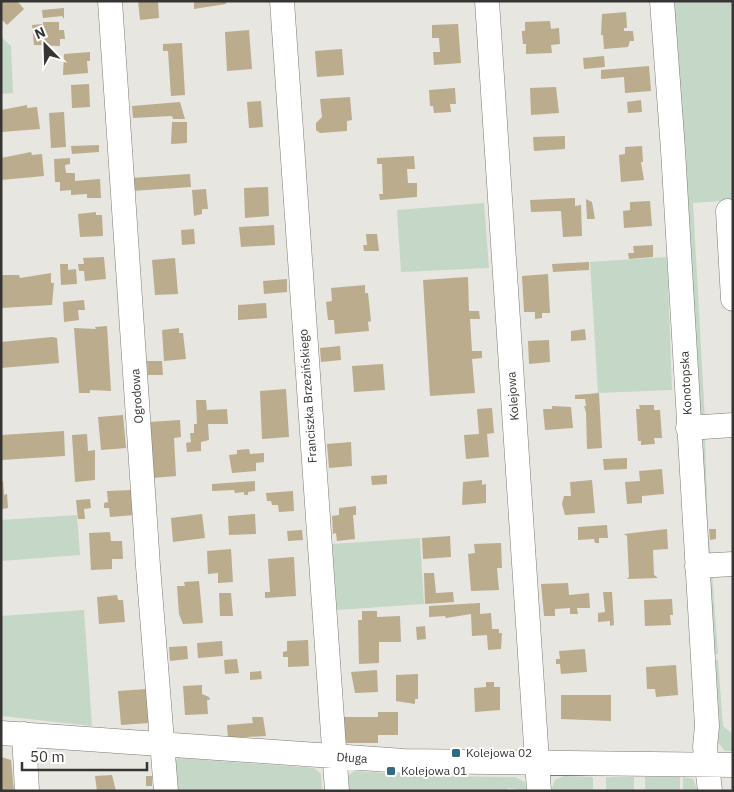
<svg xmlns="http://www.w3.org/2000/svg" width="734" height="792" viewBox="0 0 734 792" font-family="'IBM Plex Sans',sans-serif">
	<rect width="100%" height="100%" fill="#e8e6e0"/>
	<!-- green -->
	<path fill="#c5d7c6" d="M669 1H733V200L693 203 705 420 701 419Z
		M1 37 11 46 13 93 1 94Z
		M484 203 489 268 401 272 397 210Z
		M667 257 672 390 598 393 590 262Z
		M705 438 708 530 711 557 707 555 698 439Z
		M77 515 80 555 1 561V520Z
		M420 538 424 604 337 610 332 544Z
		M712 572 718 654 709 655 708 576Z
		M84 610 92 726 1 716V616Z
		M718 660 723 726 733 734V751H725L719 744 713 743 710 661Z
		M178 758 314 768 321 774 322 791H176L175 761Z
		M354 771 432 776 515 777 525 782 527 791 508 788 507 791H343L346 778Z
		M564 776 593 777V791H551L555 780Z
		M606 777H634V791H606Z
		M645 777H680V791H645Z
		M683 777 693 779 698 791H683Z"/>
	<!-- building -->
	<path fill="#baac8d" d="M1 1H17L24 9 7 25 1 19Z
		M138 1H158L159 18 140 20Z
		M194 1H226V4L194 9Z
		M64 8V19L62 16 43 18 42 10Z
		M626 12 627 28H624V31H633L634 41H630L628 47 604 49 603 35H601L602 14Z
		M550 21 551 29 559 28 560 44 551 45 552 53 526 54V44H523L522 35V31H525V22Z
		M43 22H59V30H64L65 39H60V46L34 45 32 25 43 24Z
		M458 24 461 63 434 65 433 52H440L439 38H432V25Z
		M249 30 252 69 227 71 225 32Z
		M182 43 185 95 171 96 168 51H163V44Z
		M342 49 344 75 317 77 315 51Z
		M90 52V61H87L88 73 63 75 64 54Z
		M604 56 605 67 584 69 583 58Z
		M649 66 651 91 625 93 624 77 601 79V70Z
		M89 84 90 107 72 108 71 85Z
		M556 87 559 113 531 115 530 88Z
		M455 88 456 104H450L451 112 434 113 433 106H430L429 90Z
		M350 97 352 120 347 121V131L320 133 316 130V123L322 117 320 99Z
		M641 100 642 112 628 113 627 102Z
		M261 101 263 127 249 128 247 102Z
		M180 102 185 119H173L172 116 133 118 132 106Z
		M27 105V108L37 107 40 129 1 132V110Z
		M64 112 66 147 51 148 49 113Z
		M172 122H187V143L171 144Z
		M565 136V149L534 151 533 137Z
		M99 145V152L72 154 71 146Z
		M642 146 643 162H641L644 180 621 182 619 155 625 154V147Z
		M31 152 32 155 42 154 44 176 1 180V158Z
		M414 156 415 169H407L408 183H417V197L380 200 379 194H383L382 164H377V158Z
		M70 158V164L65 165 66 173H75V181L100 179 101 198H87V194L71 195V190L60 191V182H55L54 159Z
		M190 174 191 187 132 191 131 178Z
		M268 187 269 216 245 218 244 188Z
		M206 189 208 209H202V214L194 216 192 190Z
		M575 198V206L581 205 582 236 563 237 561 211 531 212 530 200Z
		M586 199 592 202 595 219H587Z
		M650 201 652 226 624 228 623 211 630 210V202Z
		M96 212V215H102L103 236 80 237 78 214Z
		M274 225 275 245 241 247 239 227Z
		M194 229 195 244 182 245 181 230Z
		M366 234H377L379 251H364L363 245H367Z
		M653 245V257L629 259 628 253H634L633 246Z
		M104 257 106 279 85 281 84 271H79L78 264H84L83 258Z
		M175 258 178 294 155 295 152 260Z
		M589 262V270L553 272 552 264Z
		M60 264H68V270L76 269 77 284 61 285Z
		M51 273V283H54L52 305 1 308V275H19L20 278Z
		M548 274 550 313H542V318L535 319V312H524L522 276Z
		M468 277 469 311H479L480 319H470L472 351H482V358L472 359 475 393 430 396 423 280Z
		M287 279V292L264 294 263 281Z
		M365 285V293H368L371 321 368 322 369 331 335 334 334 320H328L326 302 332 301 331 288Z
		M84 300 85 310H78L79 320 64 322 63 302Z
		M266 303 267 318 238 320V305Z
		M107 326 111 391 90 390V393H79L74 328 96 329 95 327Z
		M179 328V333H183L186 359 164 361 162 330Z
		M585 329 586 340 571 341V331Z
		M52 337 57 338 59 363 1 368V342Z
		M549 340 550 362 529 364 528 341Z
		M340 346 341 360 321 362 320 348Z
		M147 361H162L163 375H148Z
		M383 364 385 390 354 392 352 366Z
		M286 389 289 437 262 439 260 391Z
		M599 393 602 448 587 449 586 412 584 406H586L585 399H575V395Z
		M196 400H206L207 410 227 409 228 424H208L209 440 201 442V451L187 452 186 443 191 442 190 433H194V424H197Z
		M639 405H654V410H660L662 438H654L655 444 641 445V441H638L636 409H640Z
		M552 406 571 407 573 428 545 430 543 409H552Z
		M492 408 494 433 487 434 489 457 466 459 464 435 479 434 477 409Z
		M123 415 126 448 101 450 98 417Z
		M180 420 181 437 174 438 176 476 153 478 149 422Z
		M64 431 65 456 1 460V435Z
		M87 434 88 451 95 450V480L75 482 72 435Z
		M351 442 352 466 329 468 327 444Z
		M249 449 250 454 264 453V462L256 463V471L232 473 229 455 237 454V450Z
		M627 458V469L604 470 603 459Z
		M662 469 664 494 642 496V503L627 504 625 482 640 481 639 471Z
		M387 475V484L372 485 371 476Z
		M482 480V485L486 484V503L462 505 463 482Z
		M592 480 595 513 565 515 562 504 564 496H571L570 482Z
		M1 481H3L4 495 7 494 8 508 1 509Z
		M255 481V491L248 492V495H244V492L235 493 234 490 212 491V484Z
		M133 490 135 515 110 517 109 508H104V503L108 502 107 491Z
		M293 491 294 511 279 512 278 505H272L271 501H267L266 493Z
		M90 499 91 508 84 509 85 519H78L76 500Z
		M356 506V515H353L355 539 337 541 336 533 333 534 332 516 339 515V508Z
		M202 514 205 538 173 542 171 518Z
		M255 514 256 534 229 535 228 516Z
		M607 525 608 538H599V543H595L594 539 578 540V527Z
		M667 529 668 549 653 550 654 575 658 578 627 579 629 577 627 536 624 534Z
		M709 529H716V539L710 540Z
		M302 530 303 540 288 541 287 531Z
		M110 532 111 541H122L123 559H112V569L91 570 89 533Z
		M450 536 451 557 423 559 422 538Z
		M501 543 502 568H497L499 590 471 591 468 554 475 553 474 544Z
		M231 549 233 582 218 583V573L208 574 207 551Z
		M294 557 296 596 265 598V592H270L268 559Z
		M424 573H434L436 593 453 592 454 602 425 604Z
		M199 581 203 623 183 624 179 614 177 586H185L184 582Z
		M568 583 569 595 589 593 590 608H577L578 614H570V608L555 609V616H544L541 584Z
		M603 592H612L614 625 610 626V621L598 622V613L605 612Z
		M219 593H231L233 616H220Z
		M117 595 118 600H123L125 622 99 624 97 597Z
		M672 599 673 615H670L671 625 645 626 644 600Z
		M480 603V614L491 613 492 629H499V633H502L501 649 488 650 487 635 472 636 471 614 446 618 445 616 429 617V606Z
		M362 611H377V617L400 616 401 642H379V663L359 664 358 620H362Z
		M425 626 426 639 417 640 416 627Z
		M308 640 309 666 288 667V657H283V652L287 651V641Z
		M222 641 223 656 198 658 197 643Z
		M187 646 188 659 170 661 169 647Z
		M585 649 587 672 561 674 560 664H556V659H560L559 651Z
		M237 659 239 673 225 674 224 660Z
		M676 665 678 695 656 697 655 689H647L646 667Z
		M377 670 378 692 355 693 351 672Z
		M261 671 262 679 250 680V672Z
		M418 674V699H415V704L396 701V675Z
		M486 682H494V687H500V710L475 712 474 688 486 687Z
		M202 685V694L209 697 210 700H207L208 714 185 715 183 686Z
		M147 689 149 723 121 725 118 691Z
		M561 695H611V721L561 719Z
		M378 712H398V735H378V743H345L344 717H378Z
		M252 717H263L266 736 228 738 227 725 253 723Z
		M1 757 11 760 14 791H1Z
		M112 775 116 791H97L95 776Z
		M146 776H152V786H146Z"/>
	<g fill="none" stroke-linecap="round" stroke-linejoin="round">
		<defs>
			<path id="minor" d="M110 1 148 566 166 791
				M282 1 337 791
				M487 1 539 791
				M662 1 673 150 707 726 705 747 710 791
				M728 211 733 299
				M688 428 733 425
				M697 566 733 564
				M1 733 404 761 733 765
				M24 734 27 791"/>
		</defs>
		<!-- minor casing -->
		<use href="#minor" stroke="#7c7a74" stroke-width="25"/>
		<!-- minor -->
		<use href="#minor" stroke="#fff" stroke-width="24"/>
	</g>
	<!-- markers -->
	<g fill="#316a83" stroke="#fff" stroke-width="2">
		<rect x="451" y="748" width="10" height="10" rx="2.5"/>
		<rect x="386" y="766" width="10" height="10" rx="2.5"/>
	</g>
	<g text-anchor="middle" stroke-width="4" stroke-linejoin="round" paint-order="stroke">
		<!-- street labels -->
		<g font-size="12" fill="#363533" stroke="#fff">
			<text transform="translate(686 383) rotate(-93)" y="4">Konotopska</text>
			<text transform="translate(137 396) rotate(-94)" y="4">Ogrodowa</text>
			<text transform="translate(308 396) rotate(-94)" y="4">Franciszka Brzezińskiego</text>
			<text transform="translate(513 396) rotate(-94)" y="4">Kolejowa</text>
			<text transform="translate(352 758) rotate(4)" y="4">Długa</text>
		</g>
		<!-- poi labels -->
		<g font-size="12" fill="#363533" stroke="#fff" text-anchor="start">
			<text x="466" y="757">Kolejowa 02</text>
			<text x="401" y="775">Kolejowa 01</text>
		</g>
	</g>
	<!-- border -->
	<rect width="734" height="792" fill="none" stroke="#363533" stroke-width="5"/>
	<!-- north arrow -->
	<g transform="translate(45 45) rotate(337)" stroke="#ffffff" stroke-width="4" paint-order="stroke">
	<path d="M0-4L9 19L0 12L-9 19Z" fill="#363533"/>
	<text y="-8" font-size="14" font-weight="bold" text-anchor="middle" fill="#363533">N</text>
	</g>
	<!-- scale -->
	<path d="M22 762v8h125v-8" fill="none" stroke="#363533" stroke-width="2.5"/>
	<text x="30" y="762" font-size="15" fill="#363533" stroke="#ffffff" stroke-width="4" paint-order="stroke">50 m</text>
</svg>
